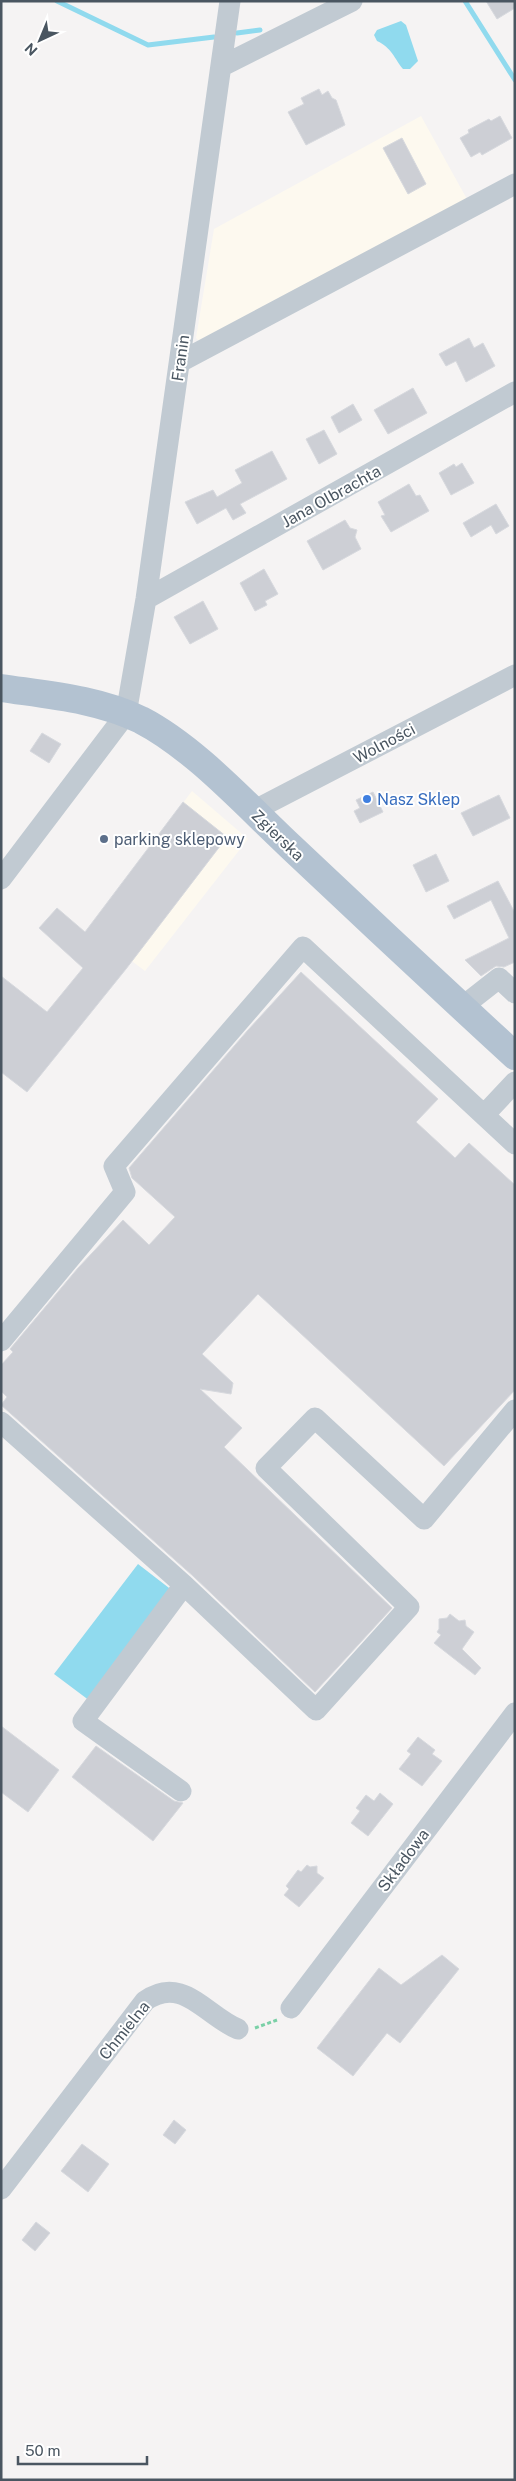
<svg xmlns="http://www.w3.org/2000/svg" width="516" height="2481" viewBox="0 0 516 2481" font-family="'Public Sans',sans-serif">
	<rect width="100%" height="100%" fill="#f5f3f3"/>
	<!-- commercial -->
	<path fill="#fdf9ef" d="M421 116 468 201 203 345 196 338 214 229Z
		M192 791 248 839 145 971 88 928Z"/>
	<!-- water -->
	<path fill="#90daee" d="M401 21 406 25 418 61 410 69H403C394 58 392 48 377 41L374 35 377 30Z
		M138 1564 173 1591 90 1701 54 1674Z"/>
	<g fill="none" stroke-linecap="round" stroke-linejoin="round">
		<!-- stream -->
		<path stroke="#90daee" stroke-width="5" d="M57 1 148 45 214 37
			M465 1 515 80
			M237 33 260 30"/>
	</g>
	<!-- building -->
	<path fill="#cdcfd5" stroke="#d7d9de" d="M486 1H515V8L497 19Z
		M319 89 322 95 328 91 332 98 336 100 345 125 306 145 288 112 304 104 301 98Z
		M500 116 512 138 482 155 480 152 471 157 460 138 469 133 468 130 489 119 491 121Z
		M402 138 426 184 408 194 383 148Z
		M469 338 474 348 483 343 495 366 466 382 456 361 446 366 439 354Z
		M413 388 427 413 388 434 374 410Z
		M353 404 362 420 339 433 331 417Z
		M324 430 337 454 319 464 306 439Z
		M272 451 287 479 240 504 246 513 233 520 226 508 197 524 185 502 213 490 217 497 242 483 235 470Z
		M462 463 474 483 451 495 439 473 454 464 456 467Z
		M409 484 416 496 420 495 429 511 391 532 381 516 385 515 378 502Z
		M496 504 509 526 496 534 491 525 471 537 463 523Z
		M345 520 350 528 357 530 355 537 361 549 323 570 307 541Z
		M264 569 278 594 265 601 267 605 255 611 240 583Z
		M203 601 218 629 190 644 174 617Z
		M42 733 61 744 49 763 30 751Z
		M373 792 383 812 360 823 354 811 360 808 356 800Z
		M499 795 510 818 473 836 461 813Z
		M183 802 227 837 126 969 27 1092 1 1072V976L47 1012 83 968 39 928 57 908 85 932Z
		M436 854 449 881 426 892 413 865Z
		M498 881 515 913V962L504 967 496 966 481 976 465 960 509 938 491 900 454 919 447 906Z
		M301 972 438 1099 416 1122 455 1158 469 1143 515 1185V1390L444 1466 258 1294 202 1354 233 1383 231 1394 200 1389 242 1428 224 1447 392 1608 315 1692 193 1576 1 1405 7 1397 1 1391V1365L13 1352 10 1349 78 1268 123 1220 149 1245 175 1217 132 1178 129 1168 248 1030Z
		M450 1614 459 1621 465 1620 466 1626 474 1632 462 1649 481 1668 475 1675 434 1643 441 1635 437 1632 439 1629V1619L447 1618Z
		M1 1726 59 1770 28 1812 1 1792Z
		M418 1737 435 1750 432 1754 442 1761 422 1786 399 1769 411 1754 407 1751Z
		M96 1746 174 1801 183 1803 153 1841 72 1777Z
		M380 1793 393 1804 368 1836 351 1823 360 1811 356 1808 366 1795 374 1801Z
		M307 1865 310 1867 317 1866V1873L324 1878 299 1907 284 1895 289 1889 286 1886 298 1870 301 1872Z
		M442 1955 459 1969 400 2043 387 2033 353 2076 317 2048 379 1968 401 1985Z
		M174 2120 186 2130 175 2144 163 2135Z
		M82 2144 109 2164 88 2192 61 2171Z
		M36 2222 50 2233 35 2251 22 2240Z"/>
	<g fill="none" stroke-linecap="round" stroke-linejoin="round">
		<!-- path -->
		<path stroke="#7ad0a6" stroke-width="3" stroke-dasharray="4 2.5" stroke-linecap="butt" d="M255 2028 277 2020"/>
		<!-- minor -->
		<path stroke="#c1cad2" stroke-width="21" d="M222 66 352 1
			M180 362 515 184
			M146 599 515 392
			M253 811 515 675
			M1 879 126 714 146 599 230 1
			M462 1007 499 978 515 993
			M484 1115 515 1082
			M1 1341 125 1192 114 1166 303 947 515 1144
			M1 1422 184 1585
			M181 1791 83 1721 184 1585 316 1710 409 1607 266 1468 315 1418 424 1519 515 1410
			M291 2008 515 1713
			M1 2189 145 2001C182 1974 206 2016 238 2029"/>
		<!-- major -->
		<path stroke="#b3c2d1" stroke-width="28" d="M1 688C48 695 98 699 141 720 195 748 246 805 291 847 365 917 440 987 515 1056"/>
	</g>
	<!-- markers -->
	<circle fill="#3f7fe0" stroke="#fff" stroke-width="2" cx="367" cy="799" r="5"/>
	<circle fill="#5c6f8a" stroke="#fff" stroke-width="2" cx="104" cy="839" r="5"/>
	<g text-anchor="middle" stroke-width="4" stroke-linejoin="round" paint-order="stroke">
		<!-- street labels -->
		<g font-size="16" fill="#4a5661" stroke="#fff">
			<text transform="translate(180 358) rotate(-82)" y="6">Franin</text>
			<text transform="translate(331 496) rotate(-29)" y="6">Jana Olbrachta</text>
			<text transform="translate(384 743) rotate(-28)" y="6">Wolności</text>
			<text transform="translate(278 835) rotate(44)" y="6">Zgierska</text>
			<text transform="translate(403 1860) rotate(-53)" y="6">Składowa</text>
			<text transform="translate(124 2030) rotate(-51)" y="6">Chmielna</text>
		</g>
		<!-- shop labels -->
		<g font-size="16" fill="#366cbe" stroke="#fff" text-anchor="start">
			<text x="377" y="805">Nasz Sklep</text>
		</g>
		<!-- service labels -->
		<g font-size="16" fill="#4e5e75" stroke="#fff" text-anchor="start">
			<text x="114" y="845">parking sklepowy</text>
		</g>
	</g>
	<!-- border -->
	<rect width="516" height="2481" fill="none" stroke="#4a5661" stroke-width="5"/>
	<!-- north arrow -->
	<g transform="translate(40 40) rotate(224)" stroke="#ffffff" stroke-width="4" paint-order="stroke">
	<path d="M0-4L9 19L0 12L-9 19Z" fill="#4a5661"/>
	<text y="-8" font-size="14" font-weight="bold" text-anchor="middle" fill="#4a5661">N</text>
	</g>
	<!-- scale -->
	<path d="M18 2456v8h129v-8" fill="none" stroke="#4a5661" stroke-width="2.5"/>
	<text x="25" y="2456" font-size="15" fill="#4a5661" stroke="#ffffff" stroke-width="4" paint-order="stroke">50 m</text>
</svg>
